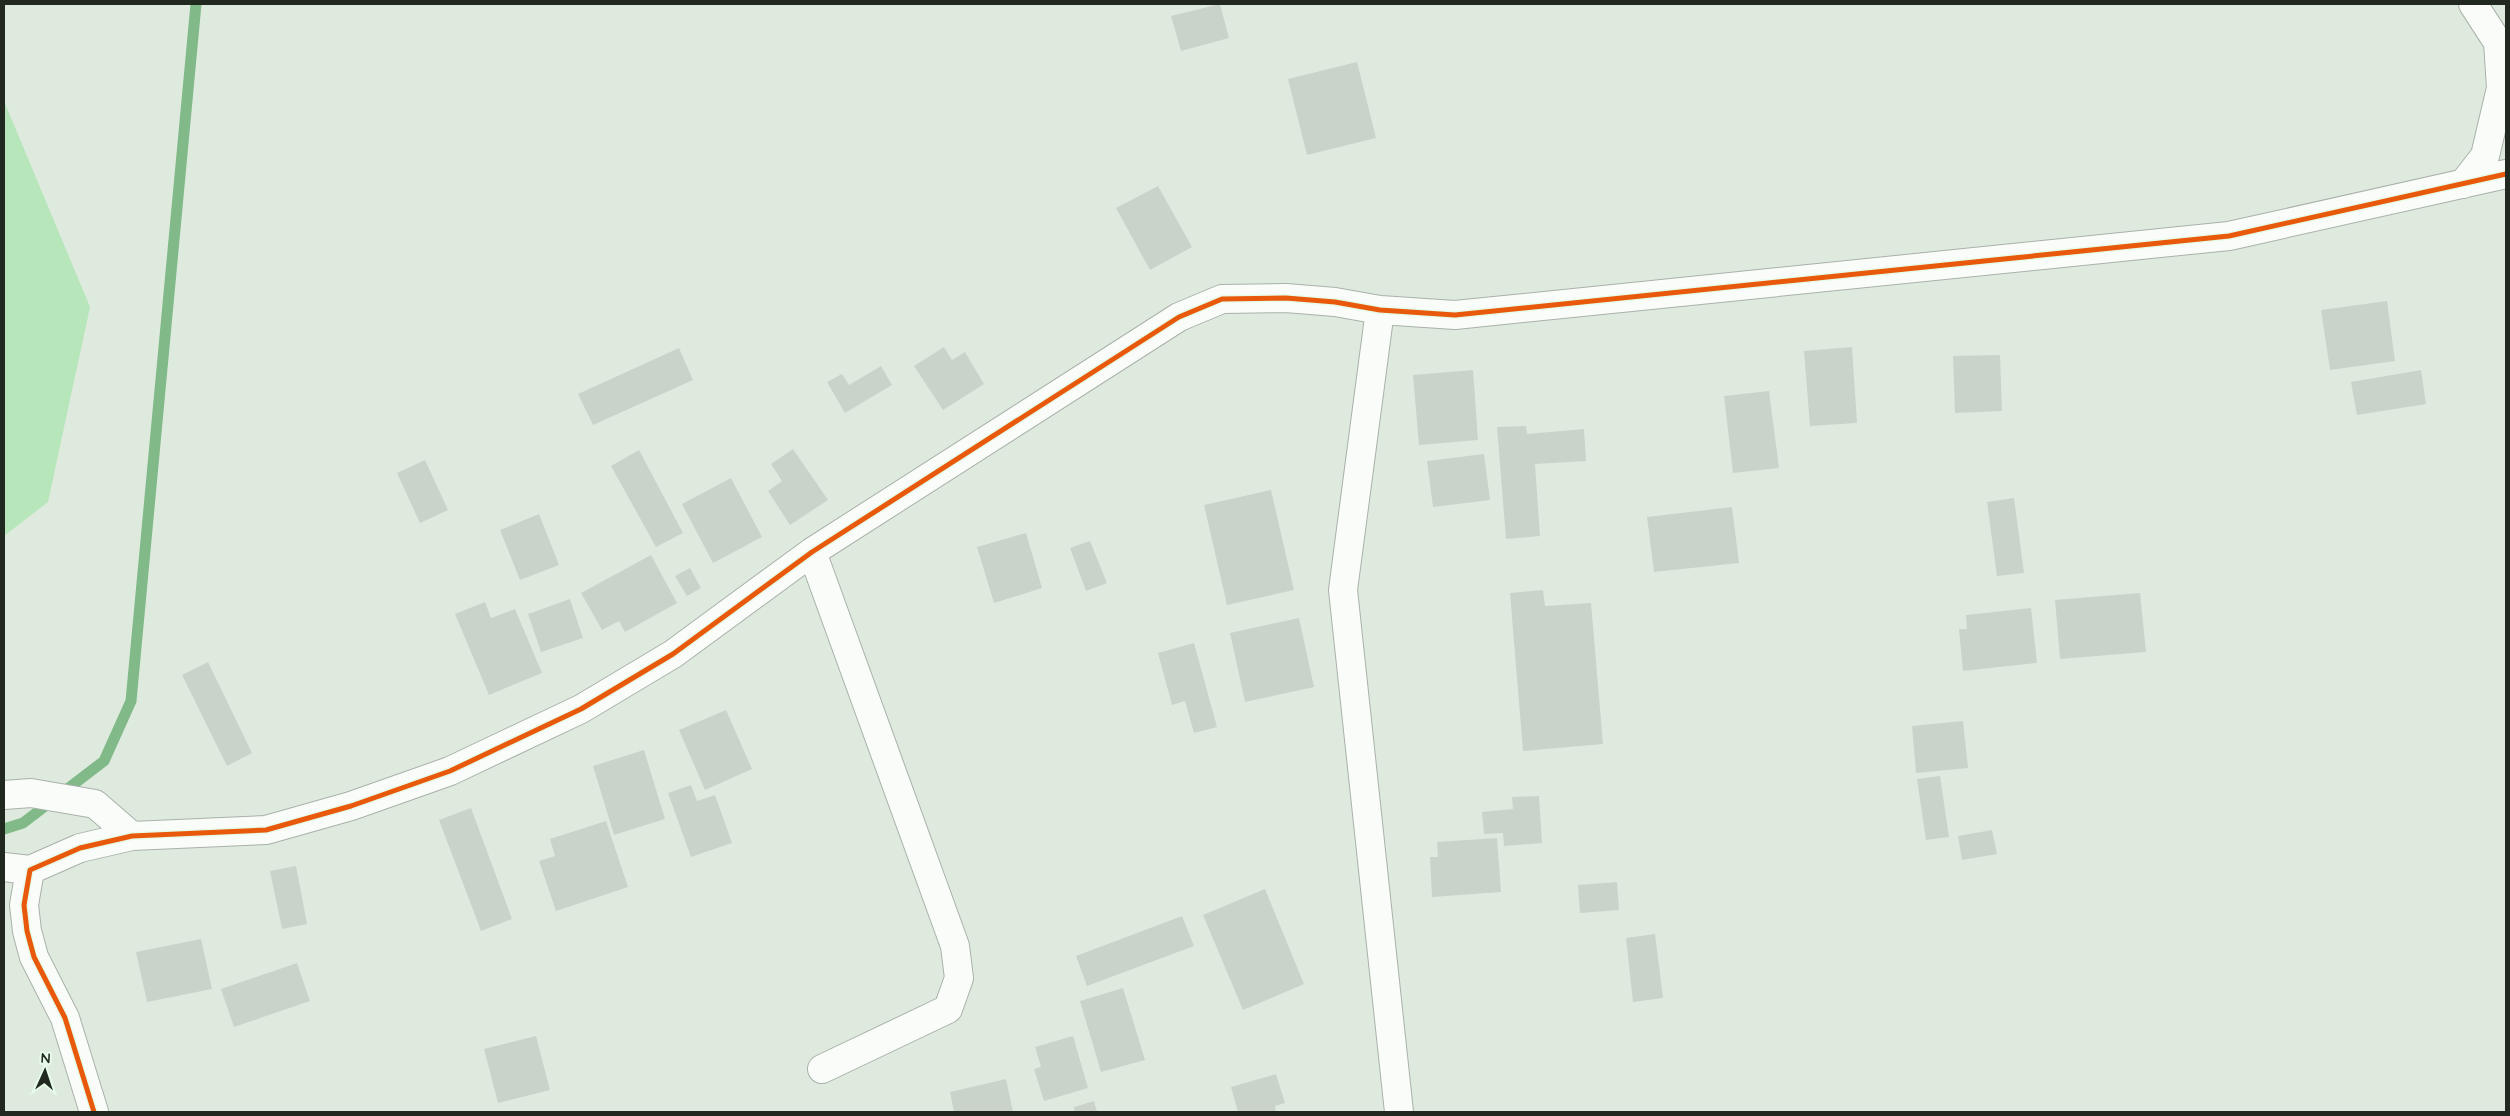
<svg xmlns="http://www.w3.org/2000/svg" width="2510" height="1116" viewBox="0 0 2510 1116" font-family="Quicksand,sans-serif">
	<rect width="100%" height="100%" fill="#dfeadf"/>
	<!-- green -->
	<path fill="#b6e6ba" d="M4 101 90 307 48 502 4 536Z"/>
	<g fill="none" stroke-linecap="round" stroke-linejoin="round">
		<!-- stream -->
		<path stroke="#81ba88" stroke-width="11" d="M4 829 23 823 104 761 131 701 196 4"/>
	</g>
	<!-- building -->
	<path fill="#cad3ca" d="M1220 4 1229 38 1181 51 1171 16Z
		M1357 62 1376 138 1307 155 1288 79Z
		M1158 186 1192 247 1150 270 1116 208Z
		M2387 301 2395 361 2330 370 2321 310Z
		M944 347 952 360 965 352 984 384 943 410 914 366Z
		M1852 347 1857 423 1810 426 1804 351Z
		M679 348 693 380 593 425 578 394Z
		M2000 355 2002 411 1955 413 1953 356Z
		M881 366 892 385 845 413 827 382 842 374 849 385Z
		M1473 370 1478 440 1419 445 1413 375Z
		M2421 370 2426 404 2357 415 2351 382Z
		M1769 391 1779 468 1733 473 1724 396Z
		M1526 426 1527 434 1584 429 1586 461 1535 464 1540 536 1506 539 1497 427Z
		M793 449 828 500 790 525 768 491 782 481 771 464Z
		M639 450 683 533 656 547 611 466Z
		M1484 454 1490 500 1433 507 1427 461Z
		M425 460 448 510 420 523 397 473Z
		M731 478 762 537 713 563 682 504Z
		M1271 490 1294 590 1227 605 1204 505Z
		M2014 498 2024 573 1997 576 1987 502Z
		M1732 507 1739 563 1654 572 1647 517Z
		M539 514 559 565 520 580 500 530Z
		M1026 533 1042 588 994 603 977 547Z
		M1090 541 1107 583 1086 591 1070 548Z
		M651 555 677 603 625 632 619 621 602 630 581 593Z
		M690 568 701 588 687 596 675 576Z
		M1543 590 1545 606 1591 603 1603 744 1523 751 1510 593Z
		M2140 593 2146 652 2060 659 2055 600Z
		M570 599 583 638 541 652 528 614Z
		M485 602 491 618 515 609 542 673 489 695 455 614Z
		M2031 608 2037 663 1963 671 1959 629H1967L1966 615Z
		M1299 618 1314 687 1245 702 1230 633Z
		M1194 643 1217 727 1194 733 1185 701 1172 705 1158 653Z
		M208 662 252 753 227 766 182 675Z
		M726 710 752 769 705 790 679 730Z
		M1963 721 1968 768 1916 773 1912 726Z
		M644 750 665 819 614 835 593 766Z
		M1940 776 1949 837 1926 840 1917 779Z
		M691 785 697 801 715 795 732 843 691 857 668 793Z
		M1539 796 1542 843 1504 846 1503 833 1484 834 1482 812 1513 809 1512 797Z
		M471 808 512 919 481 931 439 820Z
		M606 821 628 887 556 911 539 861 555 856 550 839Z
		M1992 830 1997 854 1962 860 1958 836Z
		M1497 838 1501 892 1432 897 1430 857H1438L1437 842Z
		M296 866 307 924 282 929 270 871Z
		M1617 882 1619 910 1580 913 1578 885Z
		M1265 889 1304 984 1243 1010 1203 915Z
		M1182 916 1194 946 1087 986 1076 956Z
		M1655 934 1663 998 1633 1002 1626 938Z
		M201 939 212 989 147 1002 136 952Z
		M297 963 310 1001 234 1027 221 989Z
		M1123 988 1145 1060 1101 1072 1080 1001Z
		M536 1036 550 1090 498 1103 484 1049Z
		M1073 1036 1088 1088 1044 1101 1034 1069 1041 1067 1035 1047Z
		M1276 1074 1285 1103 1275 1106 1276 1112H1238L1231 1087Z
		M1006 1079 1013 1112H954L950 1092Z
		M1094 1101 1097 1112H1075L1074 1107Z"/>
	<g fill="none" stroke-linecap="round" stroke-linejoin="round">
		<defs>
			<path id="minor" d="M2473 4 2506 55
				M2463 184 2485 156 2501 88 2498 42
				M1380 310 1343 590 1399 1112
				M812 552 955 946 959 978 948 1009 822 1069
				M4 795 31 793 95 804 132 836
				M4 867 30 870
				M94 1112 65 1018 34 957 27 931 24 905 30 870 80 848 132 836 266 830 351 806 450 771 581 709 673 654 812 552 1179 317 1222 299 1286 298 1335 302 1380 310 1455 315 2229 236 2506 174"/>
		</defs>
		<!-- minor casing -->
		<use href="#minor" stroke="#a9b1a9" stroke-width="30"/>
		<!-- minor -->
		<use href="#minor" stroke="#fafcfa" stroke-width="28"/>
		<defs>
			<path id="cycleway" d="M94 1112 65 1018 34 957 27 931 24 905 30 870 80 848 132 836 266 830 351 806 450 771 581 709 673 654 812 552 1179 317 1222 299 1286 298 1335 302 1380 310 1455 315 2229 236 2506 174"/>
		</defs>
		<!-- cycleway casing -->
		<use href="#cycleway" stroke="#e7fce8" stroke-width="8"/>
		<!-- cycleway -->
		<use href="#cycleway" stroke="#e8590c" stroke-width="5"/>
	</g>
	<!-- border -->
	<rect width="2510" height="1116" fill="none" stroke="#202820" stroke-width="10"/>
	<!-- north arrow -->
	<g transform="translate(45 1071) rotate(3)" stroke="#e7fce8" stroke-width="4" paint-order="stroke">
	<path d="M0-4L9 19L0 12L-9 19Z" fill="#202820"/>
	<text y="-8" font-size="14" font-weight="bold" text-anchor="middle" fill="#202820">N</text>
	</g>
</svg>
